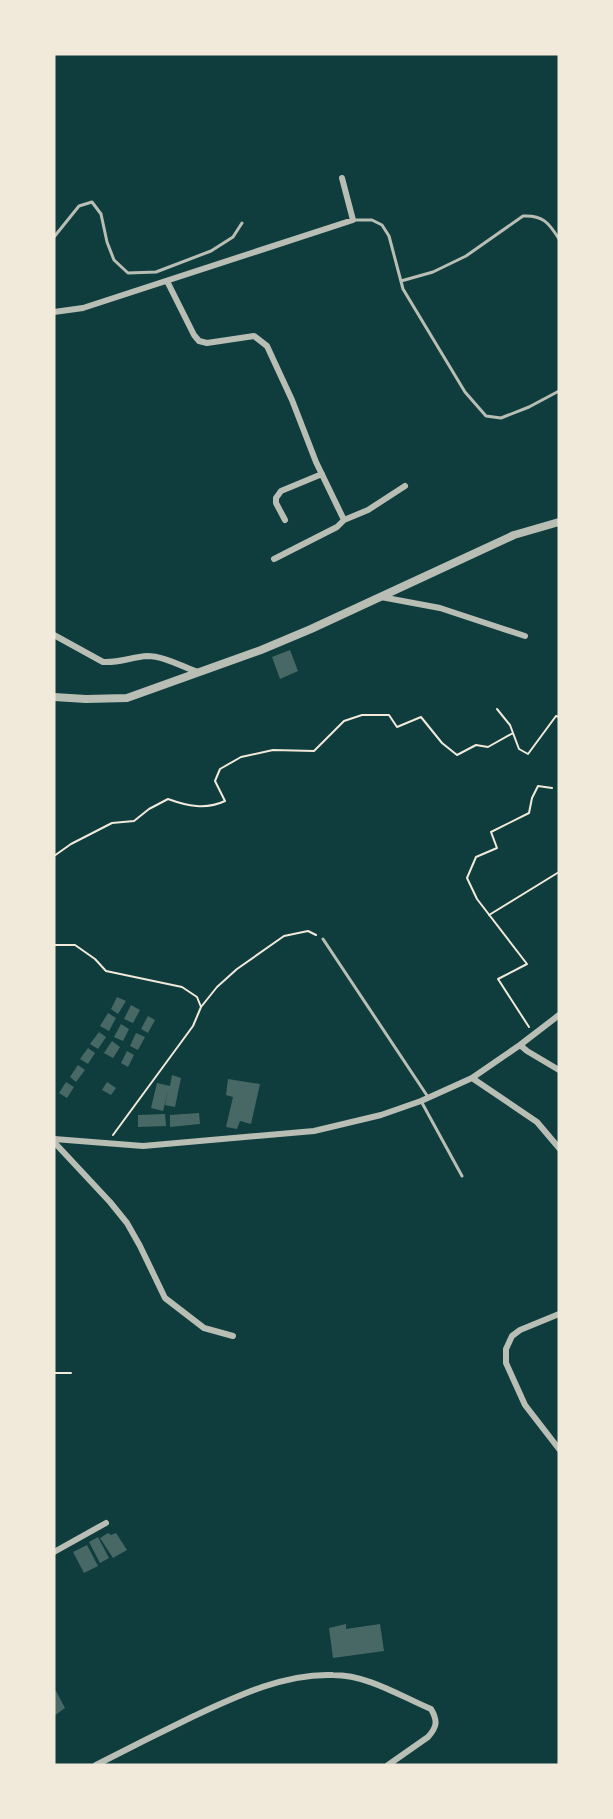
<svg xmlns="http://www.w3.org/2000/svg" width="613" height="1819" viewBox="0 0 613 1819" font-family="'Fira Sans Condensed',sans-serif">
	<rect width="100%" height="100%" fill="#0f3d3e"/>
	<!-- building -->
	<path fill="#486865" d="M290 650 298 671 280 679 272 657Z
		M117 997 126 1001 118 1014 111 1009Z
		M131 1005 140 1010 133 1023 124 1019Z
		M108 1013 116 1018 109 1031 100 1026Z
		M148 1016 155 1020 148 1033 141 1029Z
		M121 1024 129 1029 123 1041 114 1037Z
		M99 1032 106 1037 98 1049 90 1044Z
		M136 1033 145 1037 138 1050 130 1046Z
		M112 1041 120 1047 113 1058 104 1053Z
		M88 1048 95 1053 88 1064 80 1059Z
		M127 1051 134 1055 128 1067 121 1063Z
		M78 1065 85 1070 76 1082 70 1077Z
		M172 1075 181 1078 175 1107 165 1105 168 1091 163 1111 151 1108 157 1083 170 1086Z
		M228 1079 260 1084 251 1124 240 1121 237 1129 226 1127 233 1097 226 1095Z
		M66 1082 74 1087 67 1098 59 1093Z
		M107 1082 116 1088 111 1095 102 1090Z
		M199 1113 200 1124 170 1127V1115Z
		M165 1114 166 1126 138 1127V1115Z
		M108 1533 111 1535 116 1533 127 1550 113 1558 100 1538Z
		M98 1537 109 1558 100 1563 89 1542Z
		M87 1545 98 1566 84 1573 73 1552Z
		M346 1624V1629L380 1624 384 1651 333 1658 329 1628Z
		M54 1691H56L65 1708 54 1716Z"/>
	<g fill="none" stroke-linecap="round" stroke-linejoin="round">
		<!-- path -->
		<path stroke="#f1e9da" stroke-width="2" d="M497 709 510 725 519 749 528 754 556 716 559 717
			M54 856 71 844 112 823 134 821 149 809 168 799C187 806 206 810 225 801L215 781 220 769 241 757 273 750 314 751 344 721 362 715H389L397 727 421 717 442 743 457 755 476 745 488 747 513 733
			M489 915 559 872
			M54 945H75L95 959 106 971 182 987 197 997 201 1007 193 1026 113 1135
			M201 1007 217 987 237 969 284 936 308 931 316 935
			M529 1027 498 979 527 964 477 899 467 878 476 857 497 848 491 832 529 813 532 798 538 786 552 788
			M54 1373H71"/>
		<!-- service -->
		<path stroke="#b8beb3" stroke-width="3" d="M354 220H372L382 225 389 236 403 289 465 392 486 416 501 418 529 407 559 391
			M54 237 79 206 92 202 101 214 107 242 114 260 128 273 156 272 211 251 233 237 242 223
			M401 281 433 272 466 256 523 216C543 215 549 223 559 239
			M323 939 428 1097
			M421 1101 462 1176"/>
		<!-- minor -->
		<path stroke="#b8beb3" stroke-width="6" d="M167 281 194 335 199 341 207 343 254 336 267 346 292 400 316 462 344 520 337 527 274 559
			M54 312 83 308 353 220 342 178
			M285 520 276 503V498L281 491 322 474
			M344 520 368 510 405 486
			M381 597 440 608 525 636
			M54 635 103 662C119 663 132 657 147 656 164 656 183 667 198 672
			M520 1045 527 1051 559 1070
			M472 1078 537 1122 559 1148
			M54 1139 143 1146 314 1131 381 1115 421 1101 472 1078 520 1045 559 1015
			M54 1142 110 1202 127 1223 140 1246 165 1298 204 1328 233 1336
			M559 1314 520 1330 512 1336 506 1349V1363L525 1405 559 1449
			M54 1552 106 1523
			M96 1765C129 1748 161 1732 194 1716 237 1696 285 1673 333 1675 368 1675 400 1696 431 1709 438 1721 437 1727 428 1737L388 1765"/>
		<!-- tertiary -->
		<path stroke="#b8beb3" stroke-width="8" d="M54 697 86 699 127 698 261 650 311 629 514 535 559 522"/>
	</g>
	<!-- border -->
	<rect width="613" height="1819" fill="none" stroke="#f1e9da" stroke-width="111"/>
</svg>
